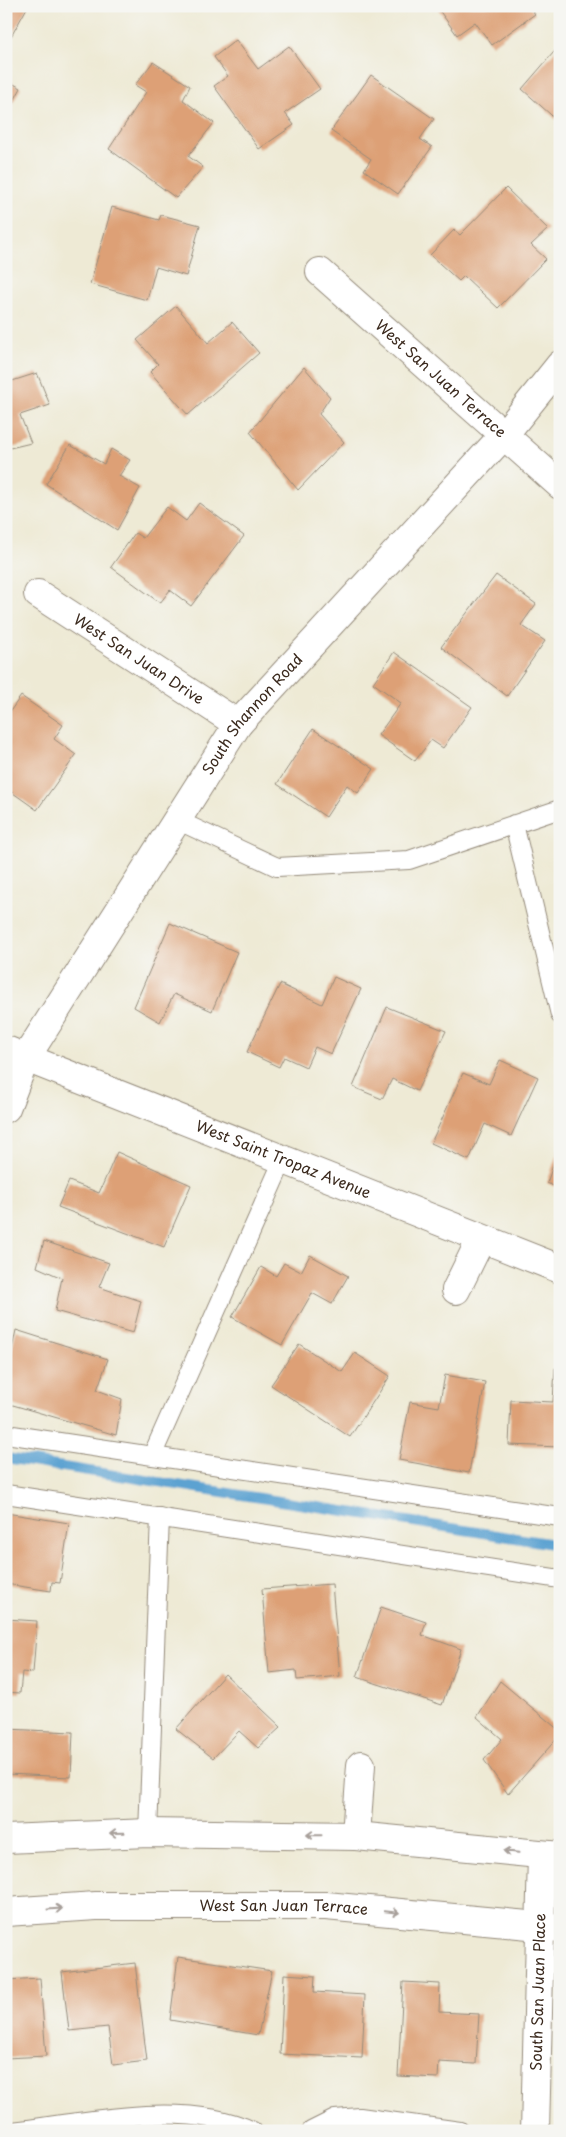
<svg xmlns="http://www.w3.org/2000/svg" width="566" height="2137" viewBox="0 0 566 2137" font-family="'Playpen Sans',sans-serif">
	<rect width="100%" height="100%" fill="#f6f6f2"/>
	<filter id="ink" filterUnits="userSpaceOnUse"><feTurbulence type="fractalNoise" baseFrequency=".02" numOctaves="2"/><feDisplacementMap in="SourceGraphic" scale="10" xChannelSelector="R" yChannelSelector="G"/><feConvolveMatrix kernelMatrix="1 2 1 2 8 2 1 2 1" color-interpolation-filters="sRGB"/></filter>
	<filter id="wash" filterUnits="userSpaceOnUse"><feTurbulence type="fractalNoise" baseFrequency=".0096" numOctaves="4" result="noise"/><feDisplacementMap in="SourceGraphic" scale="20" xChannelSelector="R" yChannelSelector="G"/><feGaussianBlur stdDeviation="1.12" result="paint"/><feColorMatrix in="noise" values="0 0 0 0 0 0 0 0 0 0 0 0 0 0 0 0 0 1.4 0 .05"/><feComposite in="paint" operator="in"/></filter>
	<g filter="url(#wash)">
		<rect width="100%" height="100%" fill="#eeead5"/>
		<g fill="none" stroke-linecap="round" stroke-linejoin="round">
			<!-- stream -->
			<path stroke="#5ba2d1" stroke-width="10" d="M6 1458 560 1545"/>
		</g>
		<g id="blocks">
			<!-- building -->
			<path fill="#dda076" d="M6 6H28L8 42 6 40Z
				M436 6H529L535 14 492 45 475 22 457 35Z
				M236 40 258 69 289 46 320 89 285 113 294 125 259 149 214 86 228 76 214 57Z
				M560 45V123L522 89Z
				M153 62 190 86 183 100 214 123 188 156 203 167 176 198 109 149 146 92 135 85Z
				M371 75 434 119 420 139 432 147 398 194 364 170 371 159 331 131Z
				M6 80 21 88 6 115Z
				M506 188 548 229 531 245 546 259 498 308 464 276 459 281 430 255 454 230 460 235Z
				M112 207 159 220 161 215 200 225 186 276 156 267 147 300 90 284Z
				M176 306 208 343 232 322 259 353 188 415 150 372 158 364 137 340Z
				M304 367 330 397 319 414 344 442 298 490 250 432Z
				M37 373 50 405 20 415 31 443 6 449V383Z
				M70 445 104 464 111 449 130 460 119 476 140 488 117 530 46 484Z
				M199 503 244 536 191 606 170 590 160 603 111 567 135 533 143 538 167 507 186 521Z
				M496 575 536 604 521 625 545 641 507 696 441 647Z
				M394 652 472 707 443 748 431 740 415 761 378 735 401 703 373 683Z
				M21 696 63 725 54 739 76 755 37 810 6 788V717Z
				M313 729 374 769 358 793 347 785 326 817 277 784Z
				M170 923 237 952 212 1011 174 994 160 1022 134 1007Z
				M334 977 361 989 331 1054 315 1047 306 1067 284 1057 279 1067 247 1052 280 984 322 1004Z
				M387 1007 446 1031 417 1091 392 1079 382 1099 353 1087Z
				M500 1060 538 1077 511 1136 485 1124 469 1160 431 1143 463 1073 489 1084Z
				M559 1148H560V1189L547 1183Z
				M117 1152 191 1185 164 1247 58 1207 69 1181 99 1193Z
				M44 1241 109 1263 99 1287 141 1301 133 1333 55 1311 62 1278 37 1267Z
				M310 1255 348 1276 332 1304 312 1293 282 1345 232 1317 261 1267 276 1276 284 1263 301 1272Z
				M16 1330 108 1359 97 1390 122 1399 116 1435 6 1403V1378Z
				M299 1344 342 1372 355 1353 390 1376 350 1437 271 1385Z
				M555 1368 560 1369V1447L509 1445 511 1400 553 1402Z
				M445 1375 485 1382 469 1473 399 1460 410 1402 439 1407Z
				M6 1513 69 1523 60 1583 52 1582 51 1591 6 1584Z
				M332 1584 340 1676 297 1680 296 1670 269 1673 262 1589Z
				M381 1607 426 1622 422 1635 461 1649 442 1705 357 1677Z
				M6 1619 37 1621 33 1673 22 1672 20 1693 6 1692Z
				M225 1674 281 1727 258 1748 239 1731 213 1758 176 1729Z
				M500 1681 560 1731V1735L508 1794 484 1760 502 1739 477 1717Z
				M6 1729 73 1732 71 1777 6 1774Z
				M178 1957 272 1971 258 2035 170 2020Z
				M135 1963 147 2061 113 2065 108 2027 69 2031 62 1972Z
				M284 1974 315 1976 314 1992 365 1995 362 2058 280 2054Z
				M40 1978 46 2056 6 2058V1980Z
				M403 1982 440 1984 439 2012 479 2014 476 2064 439 2062 438 2078 398 2076Z"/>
		</g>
	</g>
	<g filter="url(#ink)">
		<use href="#blocks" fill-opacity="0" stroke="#948a7a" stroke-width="1"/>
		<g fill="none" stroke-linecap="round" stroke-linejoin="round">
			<defs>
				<path id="service" d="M177 820 277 867 409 860 560 809
					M514 824 560 1015
					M6 1434 560 1517
					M152 1456 283 1160
					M6 1494 560 1579
					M148 1833 160 1517
					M12 2131C84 2122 186 2099 253 2131
					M311 2131 335 2119 360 2117 460 2131"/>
				<g id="minor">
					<path id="s1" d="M320 272 560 485"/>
					<path id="s2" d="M38 594 238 724"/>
					<path id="s3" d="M6 1050 560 1269"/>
					<path id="s4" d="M6 1108 25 1059 238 724 503 436 560 365"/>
					<path d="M456 1290 481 1239"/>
					<path d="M356 1836 361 1765"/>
					<path d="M6 1839 148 1833 356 1836 560 1856"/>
					<path id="s5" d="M6 1912 96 1906H326L560 1928"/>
					<path id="s6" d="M535 2131 542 1855"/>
				</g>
			</defs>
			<!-- service casing -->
			<use href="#service" stroke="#948a7a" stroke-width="20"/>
			<!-- minor casing -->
			<use href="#minor" stroke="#948a7a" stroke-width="30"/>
			<!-- service -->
			<use href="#service" stroke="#fff" stroke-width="18"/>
			<!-- minor -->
			<use href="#minor" stroke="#fff" stroke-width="28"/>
		</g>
		<!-- one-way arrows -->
		<defs><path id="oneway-shaft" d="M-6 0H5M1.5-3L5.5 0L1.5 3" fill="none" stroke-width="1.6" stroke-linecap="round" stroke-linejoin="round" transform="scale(1.25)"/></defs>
		<g stroke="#a79f9a">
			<use href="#oneway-shaft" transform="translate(117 1833) rotate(179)"/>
			<use href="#oneway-shaft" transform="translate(314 1835) rotate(-179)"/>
			<use href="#oneway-shaft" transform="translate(511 1852) rotate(-174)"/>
			<use href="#oneway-shaft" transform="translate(55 1909) rotate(-4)"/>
			<use href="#oneway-shaft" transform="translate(392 1912) rotate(6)"/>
		</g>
	</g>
	<g text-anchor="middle" stroke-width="5" stroke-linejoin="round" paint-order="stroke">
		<!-- street labels -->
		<g font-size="15" fill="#3b2a1e" stroke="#f6f6f2">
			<text dy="5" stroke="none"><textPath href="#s1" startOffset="161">West San Juan Terrace</textPath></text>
			<text dy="5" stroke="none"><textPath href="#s2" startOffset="120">West San Juan Drive</textPath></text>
			<text dy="5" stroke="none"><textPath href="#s4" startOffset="466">South Shannon Road</textPath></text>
			<text dy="5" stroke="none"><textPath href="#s3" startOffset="298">West Saint Tropaz Avenue</textPath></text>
			<text dy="5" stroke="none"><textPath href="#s5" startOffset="278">West San Juan Terrace</textPath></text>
			<text dy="5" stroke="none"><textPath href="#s6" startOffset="139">South San Juan Place</textPath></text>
		</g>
	</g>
	<!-- margin -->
	<rect width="566" height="2137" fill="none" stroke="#f6f6f2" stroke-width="25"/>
</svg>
